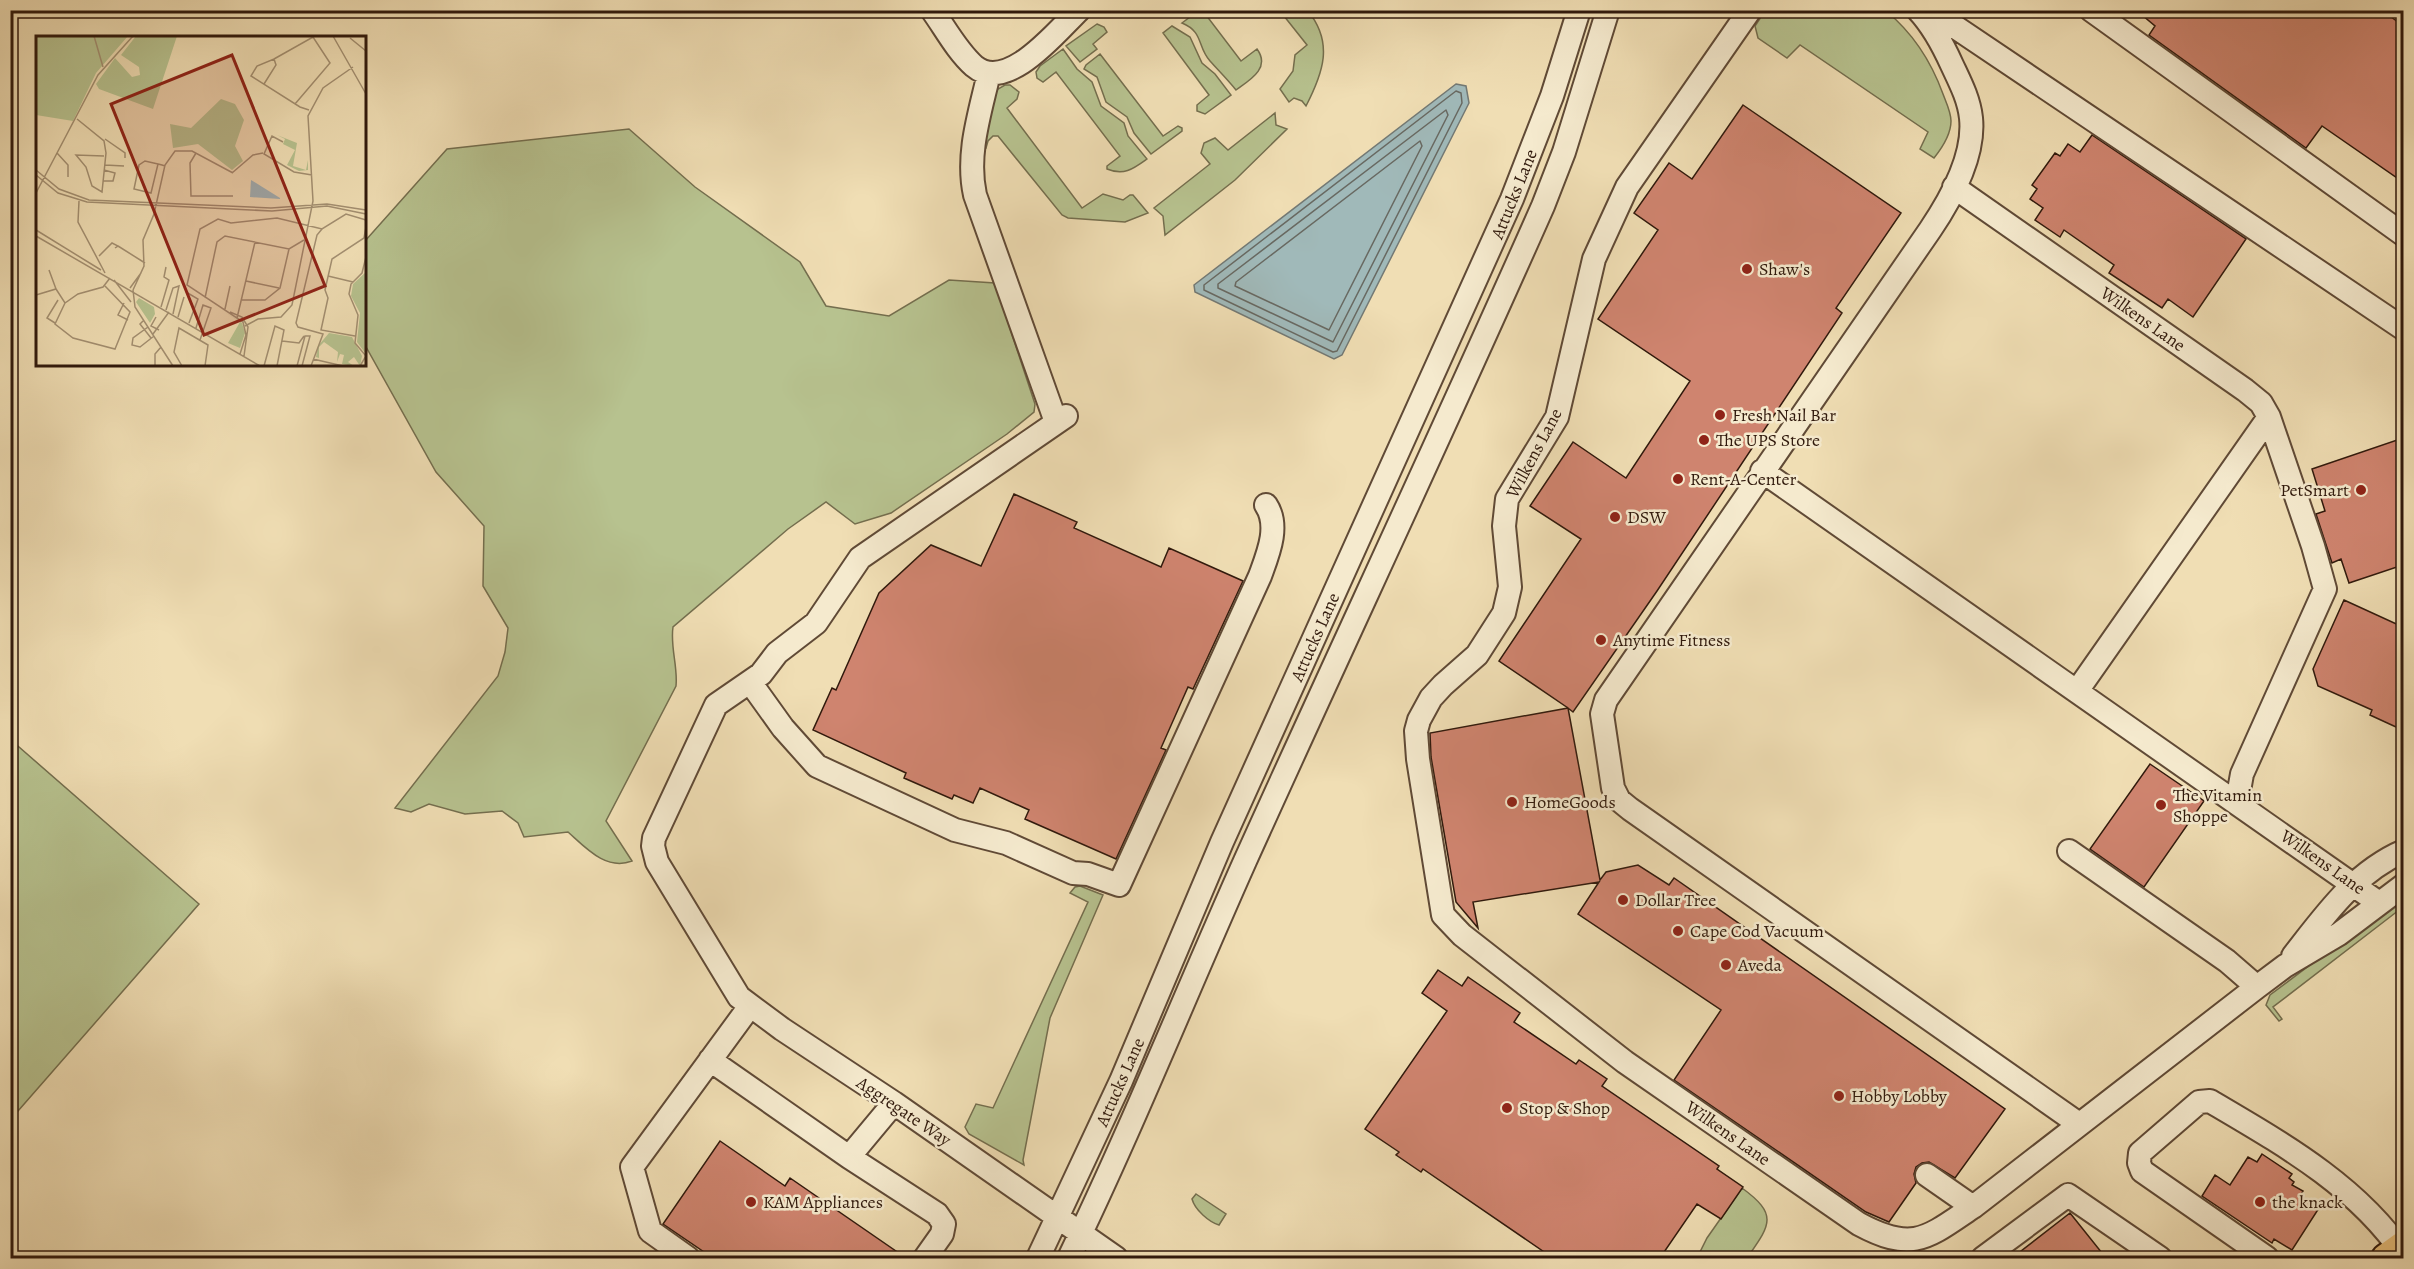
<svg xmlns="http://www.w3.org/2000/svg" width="2414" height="1269" viewBox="0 0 2414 1269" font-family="Alegreya,serif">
	<rect width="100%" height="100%" fill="#f0deb4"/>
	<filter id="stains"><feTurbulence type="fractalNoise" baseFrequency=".00333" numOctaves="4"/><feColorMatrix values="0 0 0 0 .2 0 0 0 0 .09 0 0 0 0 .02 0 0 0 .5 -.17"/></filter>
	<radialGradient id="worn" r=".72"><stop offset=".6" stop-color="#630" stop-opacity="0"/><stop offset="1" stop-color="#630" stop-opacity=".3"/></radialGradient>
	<!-- green -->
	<path fill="#b7c28f" stroke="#746e4e" stroke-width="1.5" d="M1198 11H1203L1241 61 1257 49C1271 68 1250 80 1236 90 1228 80 1219 71 1210 61 1197 47 1204 32 1182 23Z
		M1280 11H1308C1334 43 1323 73 1306 106L1302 101 1294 98 1289 102 1280 89 1293 71 1295 55 1307 45Z
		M1765 11H1886C1913 33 1931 61 1943 94 1946 102 1951 112 1951 121 1951 134 1942 148 1934 158L1920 149 1928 132 1800 45 1787 58 1758 38 1755 26Z
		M1097 24 1104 27 1107 32 1093 44 1097 49 1080 62 1066 46Z
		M1172 26 1190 37 1202 63 1215 74 1231 95 1205 114 1197 111V105L1209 95 1163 33Z
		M1063 49 1077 69 1092 82 1101 106 1124 123 1128 136 1147 159C1133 169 1124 176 1107 169V166L1120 156 1056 72 1043 82 1037 78 1036 72 1040 66Z
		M1100 54 1163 136 1178 126 1182 128V131L1151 154 1134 133 1127 117 1106 102 1097 77 1084 69 1086 65Z
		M1005 85H1010L1019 92 1017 99 1007 108 1082 208 1103 194 1123 200 1130 195H1133L1148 213 1125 222 1068 218 1062 215 998 136H993L988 141 986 148 984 147 994 95 998 89Z
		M1275 113 1276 125 1287 129 1235 180 1165 235 1163 216 1154 208 1210 164 1201 153 1204 143 1215 138 1228 150Z
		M629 129 695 187 800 262 826 306 889 316 949 280 995 283 1035 404 1034 412 1007 434 891 513 855 524 826 502 788 529 673 627C670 647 678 666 676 686L606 821 632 861C606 871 586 848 568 832L524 837 518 823 502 811 465 814 429 804 411 812 395 808 498 676 505 652 508 628 483 586 484 526 436 472 365 345V241L447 149Z
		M11 740 199 904 11 1119Z
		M1080 886 1103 895 1050 1018 1023 1160 1024 1165 969 1134 965 1127 976 1104 993 1108 1088 902 1070 893 1075 887Z
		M2403 895V907L2273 1007 2282 1019 2279 1021 2266 1005 2270 995Z
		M1742 1188C1779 1215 1770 1225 1747 1258H1697L1707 1238Z
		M1196 1194 1226 1214 1219 1225C1209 1222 1195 1210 1192 1199Z"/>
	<!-- water -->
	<path fill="#a0b9b9" stroke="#737974" stroke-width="1.5" d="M1456 84 1466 86 1469 103 1342 355 1334 359 1195 292 1194 285Z"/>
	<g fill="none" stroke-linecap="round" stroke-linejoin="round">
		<!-- shore -->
		<path stroke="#686962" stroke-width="1.5" d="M1456 91 1461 93 1462 103 1337 351 1333 352 1204 290V285Z
			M1446 110 1448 115 1333 342 1218 288V284Z
			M1420 141 1422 146 1329 330 1235 286 1236 282Z"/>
	</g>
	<!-- building -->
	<path fill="#cf846f" stroke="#30190c" stroke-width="1.5" d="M2136 10H2382L2403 26V182L2322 126 2306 148 2149 35 2155 26Z
		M1743 105 1901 213 1836 308 1842 313 1657 591 1573 712 1568 708 1600 880 1606 872 1638 865 1669 885 1674 878 2005 1109 1955 1178 1929 1162 1922 1163 1916 1167 1914 1174 1916 1183 1889 1222 1866 1212 1674 1080 1721 1010 1578 914 1599 882 1473 902 1478 928 1456 902 1431 757 1430 733 1568 708 1499 661 1581 539 1530 506 1573 442 1626 478 1690 381 1598 319 1658 230 1634 213 1669 163 1692 179Z
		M2092 135 2246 239 2193 317 2168 299 2162 308 2109 273 2114 265 2064 230 2060 237 2035 220 2043 208 2030 199 2037 189 2032 185 2055 153 2060 156 2068 144 2080 152Z
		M2403 438V565L2349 583 2341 559 2332 563 2316 514 2325 511 2312 469Z
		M1014 494 1077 522 1074 528 1161 567 1169 548 1243 581 1193 689 1188 687 1161 748 1166 750 1116 859 1025 819 1029 810 980 788 973 803 954 795 952 799 904 778 906 773 813 730 832 688 836 690 879 593 931 545 981 566Z
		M2344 600 2403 627V725L2399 722 2396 727 2370 715 2372 710 2318 686 2313 669Z
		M2150 764 2204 801 2144 887 2090 849Z
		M1438 970 1462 986 1468 977 1520 1013 1514 1022 1576 1064 1579 1060 1607 1079 1602 1086 1719 1166 1717 1169 1743 1187 1721 1219 1697 1204 1660 1258H1553L1423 1169 1421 1172 1396 1155 1399 1152 1365 1129 1447 1011 1422 993Z
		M720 1141 785 1186 790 1178 906 1258H713L663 1224Z
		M2262 1154 2292 1174 2289 1178 2294 1182 2292 1185 2303 1191 2300 1196 2319 1208 2292 1250 2274 1239 2272 1243 2202 1196 2215 1175 2230 1185 2248 1157 2257 1162Z
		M2070 1213 2106 1258H2012Z"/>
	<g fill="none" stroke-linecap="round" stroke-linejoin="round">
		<defs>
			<path id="minor" d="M932 10C945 28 957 51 974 66 1007 94 1057 31 1079 10
				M1750 10 1627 187 1594 259 1557 417 1507 499 1504 526 1510 587 1504 613 1477 655 1443 685 1431 698 1419 720 1416 731 1418 759 1443 915 1462 935 1625 1062 1859 1224C1913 1253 1927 1238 1973 1207L2257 987 2285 966 2339 934 2404 885
				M1918 10C1933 26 1943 45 1952 65 1960 82 1969 99 1971 118 1975 156 1951 199 1930 230L1606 700 1602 714 1613 788 1619 800 1630 809 2079 1124
				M1930 10 2404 329
				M2091 10 2404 235
				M989 73C980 113 966 154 975 195L1056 422
				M1954 187 2245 390 2261 403 2269 417 2313 546 2325 589 2242 774 2237 802
				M1066 416 860 558 816 623 777 653 761 674 716 705 654 838 653 846 657 862 739 997 782 1029 894 1103 1116 1258
				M1762 471 2379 903
				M750 682 783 728 817 766 955 830 1006 843 1073 873 1088 874 1119 885 1260 576C1268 554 1280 526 1266 505
				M2077 691 2269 417
				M2069 851 2227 961 2257 987
				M2293 956C2325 915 2355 872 2404 851
				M710 1060 849 1157 937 1214 944 1224 942 1234 925 1258
				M849 1157 894 1103
				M1927 1175 1973 1207
				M688 1258 650 1231 632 1167 750 1006
				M1038 1258 1121 1081 1222 842 1512 199 1552 96 1579 10
				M1069 1258C1132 1128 1186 993 1245 861 1344 642 1446 425 1543 206L1564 152 1608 10
				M1983 1258 2068 1195 2160 1258
				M2267 1258 2142 1171 2139 1163 2140 1153 2199 1102 2210 1101C2281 1143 2357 1185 2404 1255"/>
			<path id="major" d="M2386 1258 2404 1245"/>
		</defs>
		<!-- minor casing -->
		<use href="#minor" stroke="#604a36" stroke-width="26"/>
		<!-- major casing -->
		<use href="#major" stroke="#30190c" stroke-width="32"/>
		<!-- minor -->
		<use href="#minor" stroke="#f5eace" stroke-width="22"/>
		<!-- major -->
		<use href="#major" stroke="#e8bf7a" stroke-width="28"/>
	</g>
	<!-- markers -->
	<g fill="#8f2418" stroke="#f5eace" stroke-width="2">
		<circle cx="1747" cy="269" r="6"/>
		<circle cx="1720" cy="415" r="6"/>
		<circle cx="1704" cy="440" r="6"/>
		<circle cx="1678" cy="479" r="6"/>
		<circle cx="2361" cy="490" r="6"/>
		<circle cx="1615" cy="517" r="6"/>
		<circle cx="1601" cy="640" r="6"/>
		<circle cx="1512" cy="802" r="6"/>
		<circle cx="2161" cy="805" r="6"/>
		<circle cx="1623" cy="900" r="6"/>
		<circle cx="1678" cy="931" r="6"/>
		<circle cx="1726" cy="965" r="6"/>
		<circle cx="1839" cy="1096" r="6"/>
		<circle cx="1507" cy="1108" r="6"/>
		<circle cx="751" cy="1202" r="6"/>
		<circle cx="2260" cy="1202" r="6"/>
	</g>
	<g text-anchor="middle" stroke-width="5" stroke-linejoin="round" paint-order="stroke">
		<!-- street labels -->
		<g font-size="18" fill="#30190c" stroke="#f5eace">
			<text transform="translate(1514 194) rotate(-68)" y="6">Attucks Lane</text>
			<text transform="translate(2143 319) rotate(35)" y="6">Wilkens Lane</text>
			<text transform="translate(1534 453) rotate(-62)" y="6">Wilkens Lane</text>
			<text transform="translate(1315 637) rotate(-66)" y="6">Attucks Lane</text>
			<text transform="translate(2323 862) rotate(35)" y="6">Wilkens Lane</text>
			<text transform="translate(1120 1082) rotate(-66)" y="6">Attucks Lane</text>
			<text transform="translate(904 1111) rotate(34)" y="6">Aggregate Way</text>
			<text transform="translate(1728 1133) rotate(35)" y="6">Wilkens Lane</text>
		</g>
		<!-- poi labels -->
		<g font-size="18" fill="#30190c" stroke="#f5eace" text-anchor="start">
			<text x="1759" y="275">Shaw's</text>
			<text x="1732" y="421">Fresh Nail Bar</text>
			<text x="1716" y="446">The UPS Store</text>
			<text x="1690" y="485">Rent-A-Center</text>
			<text x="2349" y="496" text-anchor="end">PetSmart</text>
			<text x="1627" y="523">DSW</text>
			<text x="1613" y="646">Anytime Fitness</text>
			<text x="2173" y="801">The Vitamin<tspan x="2173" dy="21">Shoppe</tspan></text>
			<text x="1524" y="808">HomeGoods</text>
			<text x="1635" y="906">Dollar Tree</text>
			<text x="1690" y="937">Cape Cod Vacuum</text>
			<text x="1738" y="971">Aveda</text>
			<text x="1851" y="1102">Hobby Lobby</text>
			<text x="1519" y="1114">Stop &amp; Shop</text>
			<text x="763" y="1208">KAM Appliances</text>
			<text x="2272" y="1208">the knack</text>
		</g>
	</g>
	<!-- overview -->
	<g transform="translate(36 36)">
		<rect width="330" height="330" fill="#f0deb4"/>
		<path d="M0 0H92L60 37 37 85 0 79ZM100 0H141L117 73 63 53 60 48 79 22 96 41 104 39 103 31 85 19ZM185 63 199 68 208 84 199 110 207 125 196 134 162 108 137 112 134 88 155 92ZM241 99 261 107 257 130 270 134 272 124V134L263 135 251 129 259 114 247 108 249 103ZM330 236V318L321 306 324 277 315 260 317 248ZM103 262 118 271 119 278 114 287 100 266ZM187 275 206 287 209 297 204 312 192 307 204 286ZM293 297 316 301 326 320 324 330 318 321 312 326 318 330 306 328 308 319 304 318 301 326 302 316 288 306 283 311V322L280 321 282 310Z" fill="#b7c28f"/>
		<path d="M215 144 244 162V163L214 161Z" fill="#a0b9b9"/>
		<path fill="none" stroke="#a38f71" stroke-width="1.5" d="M58 0 67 31M297 0 330 58M314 2 330 15M238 23 277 1 294 27 259 68M228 48 240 29 238 23 221 30 215 40 264 71 273 74M41 83 68 105 70 117 66 156 56 150 50 131 40 119 68 120M69 103 89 117V122M247 106 236 100 228 118 258 136 276 139M21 117 32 129V141M160 117 154 127 155 160H197M122 128 115 157 98 153 103 129 109 125 122 128 126 129 129 130M69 129 88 130M0 134 23 153 53 164 235 172 291 168 330 174M196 137 217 119 227 117M0 139 22 157 51 166 236 175 291 170 330 178M67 145H77L79 137 68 134M0 157 62 39 97 0M43 165 42 186 69 237M0 194 65 234M0 200 224 330M82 210 109 227M63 220 76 207 82 210 79 212M13 234 20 253M292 240 317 246M78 244 95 266M210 245 243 252M94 252 105 237M97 254 108 230 107 204 118 178 129 129 139 115H156L197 137M97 254 99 271 137 330M150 256 162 263 153 287M0 259 20 253 29 267 42 258 67 251 74 242M169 262 181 206 189 200 253 213 268 204M206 264H229L244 252 253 213M29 267 19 288 37 302 79 313 94 276 69 250M88 267 82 279 92 284M125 271 133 244 128 241 130 231M189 273 194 250M130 274 137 252 143 250 137 278M194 276 206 281 212 291 208 320M120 281 115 290 123 294M142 281 148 261M201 282 219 206M107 285 104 288 115 302M19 287 11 282 22 264M209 290 222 283 245 281 256 269 277 165 272 80 287 52 317 31M112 291 97 302 96 309 104 311 118 300M160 292 167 269 175 272 164 304M117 298 133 276M319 300 285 294 292 262 289 254 296 223 328 202 330 191M246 305 263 307 268 300M204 318 210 299 207 286 151 249 164 193 182 183 195 187 241 182 286 193 310 178 330 184M277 323 307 330M119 330V318L125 311M146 330 138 316 143 292 172 309 169 330M228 330 239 290 248 294 241 330M261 330 269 300H274L266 330M275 330 287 298 262 291 260 287 281 199 286 193M324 330 330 320 319 307 322 279 313 258 315 248 326 237 330 221"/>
		<path fill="#8f2418" fill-opacity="0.15" stroke="#8f2418" stroke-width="3" d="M196 19 289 250 168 299 75 68Z"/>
		<rect width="330" height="330" fill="none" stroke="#30190c" stroke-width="3"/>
	</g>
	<!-- margin -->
	<rect width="2414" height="1269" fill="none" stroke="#f0deb4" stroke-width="36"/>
	<rect x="12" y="12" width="2390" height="1245" fill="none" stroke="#30190c" stroke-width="3"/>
	<rect x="18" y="18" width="2378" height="1233" fill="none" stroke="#30190c" stroke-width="1.5"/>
	<rect width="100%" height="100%" filter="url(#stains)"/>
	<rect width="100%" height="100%" fill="url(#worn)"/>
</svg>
